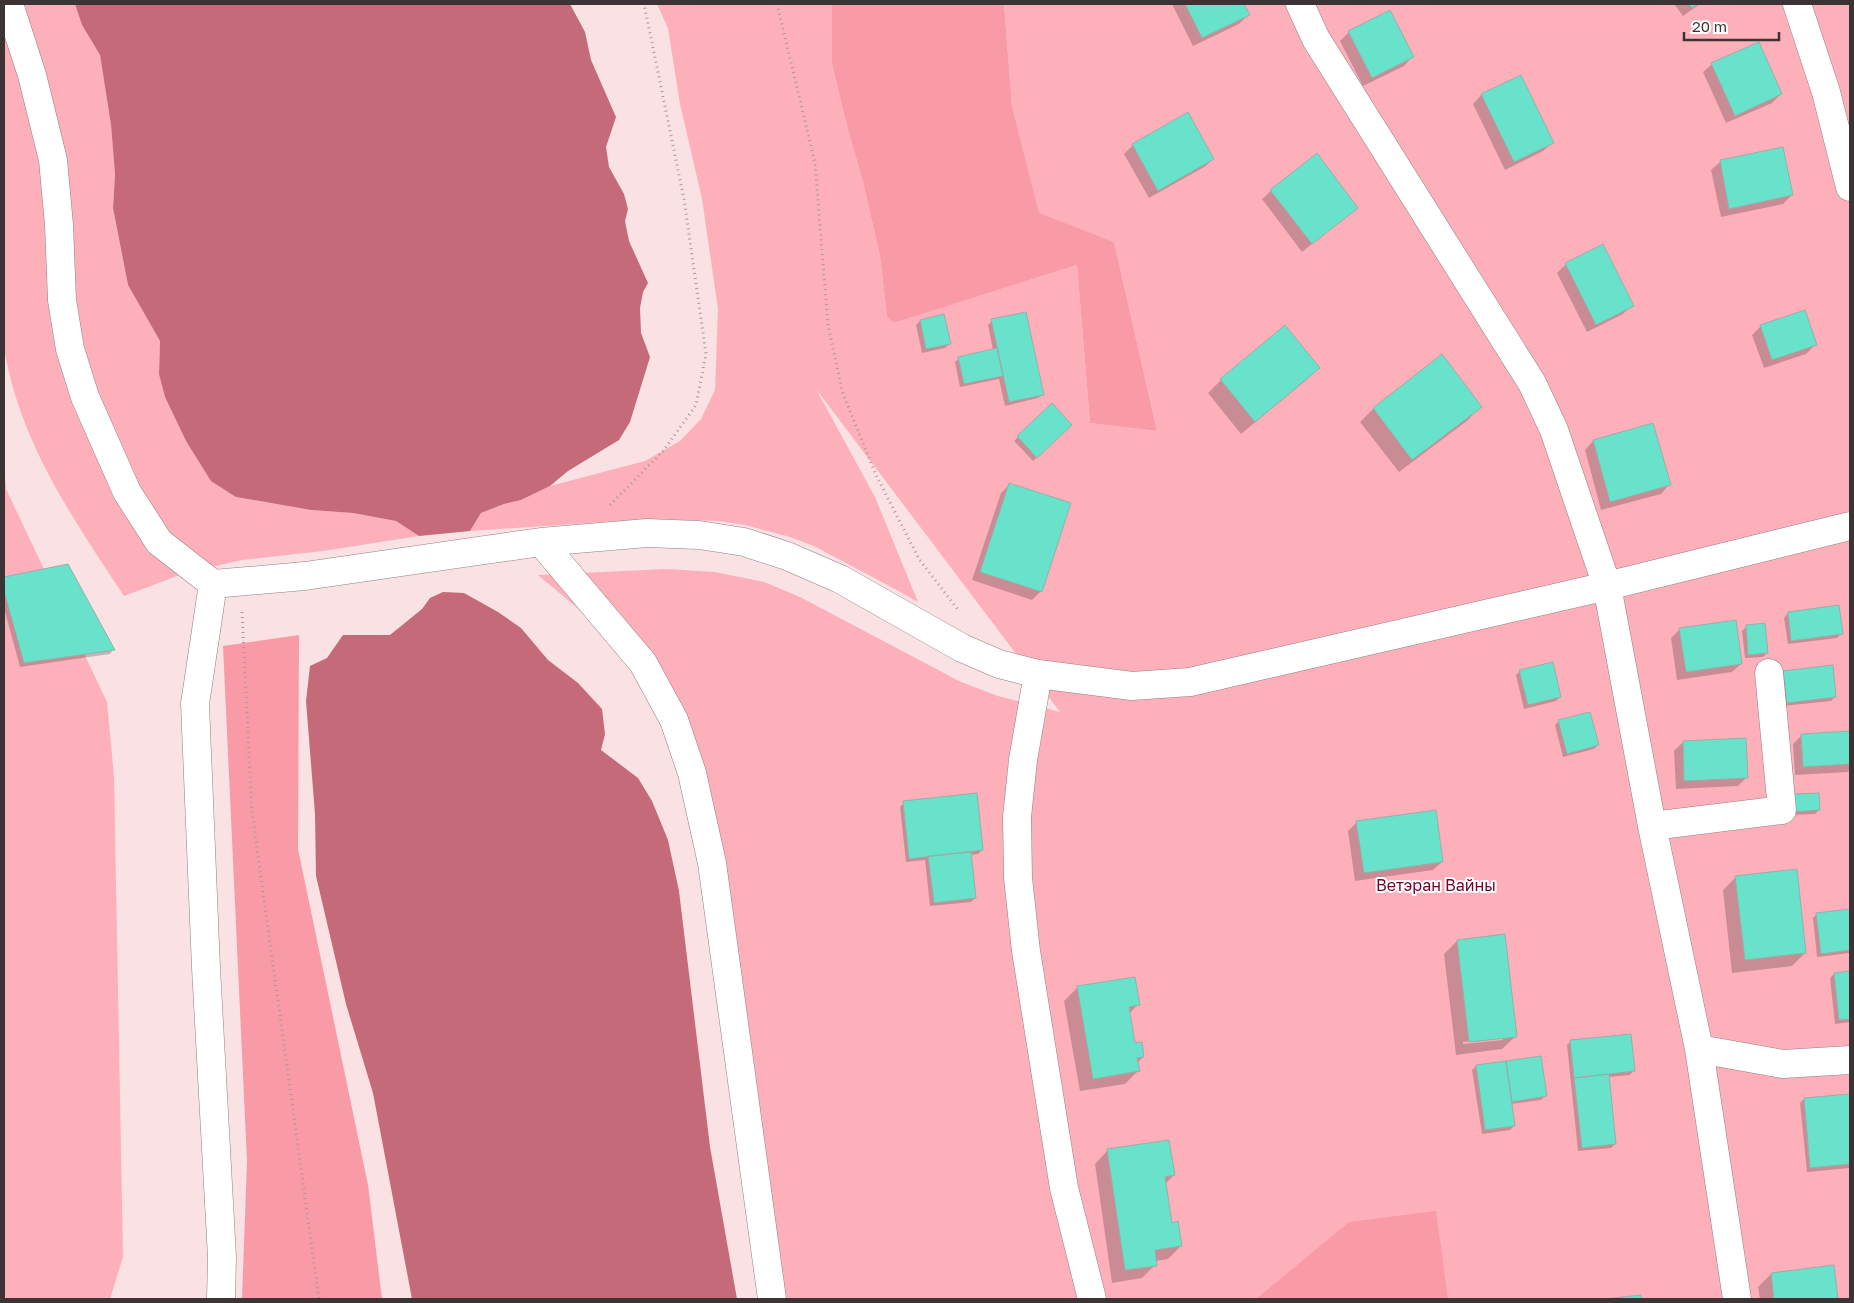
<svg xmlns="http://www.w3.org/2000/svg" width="1854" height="1303" viewBox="0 0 1854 1303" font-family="'Golos Text',sans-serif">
	<rect width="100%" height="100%" fill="#fae1e4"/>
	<!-- green -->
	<path fill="#fdb0ba" d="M4 4H75L82 25 100 55 111 125 115 174 113 208 128 285 160 341 159 373 165 397 186 441 236 497 311 510 353 513 396 521 419 536 323 551 242 560 185 573 124 596C72 517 20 443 4 348Z
		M657 4H832V64L848 130 863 182 880 256 887 317 894 323 1077 265 1090 423 1157 431 1114 242 1039 214 1012 106 1004 4H1850V1299H786L766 1184 668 715 587 616 538 575 667 569 715 572 764 582 800 597 961 682 998 696 1060 712 816 389 875 497 918 602 895 589 814 546 790 537 745 525 719 521 650 519 470 531 481 513 504 504 521 500 550 486 645 461 680 441 701 419 715 390 718 309 702 199 680 104 668 28Z
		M4 463 6 489 107 702 114 777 123 1257 110 1299H4Z"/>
	<!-- forest -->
	<path fill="#f99aa7" d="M832 4H1004L1012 106 1039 213 1114 242 1157 431 1090 423 1077 265 894 323 887 317 880 256 863 182 848 130 832 64Z
		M299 635 298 849 368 1185 382 1299H242L247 1161 223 646Z
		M1436 1211 1448 1299H1256L1349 1222Z"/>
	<!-- water -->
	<path fill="#c56a78" d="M75 4H570L585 32 591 60 616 117 606 147 609 167 624 194 628 209 625 221 629 241 648 283 643 292 640 308 641 333 650 357 630 422 619 440 568 471 550 486 521 500 504 504 481 513 470 531 419 536 396 521 353 513 311 510 236 497 211 481 186 441 165 397 159 374 160 341 128 285 113 208 115 174 111 125 100 55 82 25Z
		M443 592 464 593 498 612 521 628 548 660 578 683 602 709 605 734 601 750 638 778 652 801 668 840 679 891 710 1147 737 1299H412L373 1093 346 1004 316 876 315 814 306 701 310 666 327 658 343 635H390L422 609 430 598Z"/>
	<!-- shadow -->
	<path fill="#0003" fill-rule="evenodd" d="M1172 4H1243L1248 15 1239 24 1193 46Z
		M1674 4H1700L1683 16Z
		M1349 32 1412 57 1404 66 1363 86 1340 41Z
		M1712 64 1781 94 1772 103 1726 123 1703 72Z
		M1520 76 1552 143 1543 151 1505 170 1473 104 1481 95Z
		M1133 145 1213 159 1204 167 1149 198 1124 154Z
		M1782 149 1792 195 1783 204 1721 217 1711 170 1720 162Z
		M1271 191 1357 208 1302 252 1262 199Z
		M1566 264 1632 305 1623 314 1587 332 1557 273Z
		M920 321 949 344 945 348 922 353 916 325Z
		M992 321 1043 394 1038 398 1005 406 999 379 960 387 955 362 959 358 993 350 988 325Z
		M1761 326 1815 345 1806 354 1764 368 1752 335Z
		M1284 327 1318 368 1305 381 1241 434 1208 393 1221 380Z
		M1442 356 1481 406 1468 420 1399 472 1360 422 1373 409Z
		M1052 405 1070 425 1033 461 1014 441Z
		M1593 441 1669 485 1661 494 1601 510 1585 450Z
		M1010 484 1041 591 1032 600 972 580 1001 493Z
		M67 565 113 650 110 654 20 667 4 608V578Z
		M1788 613 1841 634 1837 638 1788 644 1784 618Z
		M1746 627 1767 653 1763 657 1745 658 1742 631Z
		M1680 629 1741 664 1732 672 1677 680 1671 638Z
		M1520 671 1560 697 1556 701 1524 709 1516 675Z
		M1784 672 1835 697 1831 701 1783 706 1780 676Z
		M1559 721 1598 745 1594 749 1563 757 1555 725Z
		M1850 732V769L1848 772 1795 775 1793 744 1802 735Z
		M1683 742 1747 777 1738 786 1676 789 1674 751Z
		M1789 800 1819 810 1815 814 1790 815Z
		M904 803 982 850 978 854 970 855 975 898 971 902 930 906 925 860 906 862 900 807Z
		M1357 822 1442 862 1433 870 1355 881 1348 831Z
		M1736 877 1805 953 1792 966 1732 973 1723 890Z
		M1850 910V953L1817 957 1813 918 1817 914Z
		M1457 941 1516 1036 1502 1049 1456 1055 1444 954ZM1503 1037V1040L1463 1044V1042Z
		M1850 972V1022L1835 1024 1830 978 1834 974Z
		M1077 988 1138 1004 1129 1014 1134 1044 1143 1057 1137 1063 1138 1071 1125 1084 1080 1091 1064 1001Z
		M1571 1041 1634 1070 1630 1075 1608 1077 1615 1144 1611 1148 1578 1151 1567 1045Z
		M1540 1057 1545 1096 1541 1100 1511 1104 1514 1126 1510 1130 1482 1134 1472 1070 1476 1066Z
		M1850 1095V1168L1807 1172 1800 1103 1804 1099Z
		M1108 1150 1174 1175 1165 1184 1171 1224 1181 1246 1168 1259 1155 1261V1265L1142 1278 1112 1283 1095 1164Z
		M1833 1266 1837 1299H1760L1758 1287 1771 1274Z"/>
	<!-- building -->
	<path fill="#68e2ca" stroke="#97afa9" d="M1185 4H1244L1250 15 1202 38Z
		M1689 4H1699L1692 8Z
		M1390 10 1414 57 1372 78 1348 31Z
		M1759 42 1782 94 1735 116 1711 63Z
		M1521 75 1554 143 1514 162 1481 94Z
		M1188 112 1214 159 1158 191 1132 144Z
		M1783 147 1793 195 1729 209 1720 160Z
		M1317 153 1358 208 1312 244 1270 190Z
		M1603 244 1634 306 1596 325 1565 263Z
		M1805 310 1817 345 1772 360 1760 325Z
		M1026 312 1044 395 1009 402 991 319Z
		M944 314 951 344 926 349 920 320Z
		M1285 325 1320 368 1255 422 1220 379Z
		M997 348 1003 376 964 384 958 357Z
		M1442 354 1482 407 1412 460 1373 408Z
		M1052 403 1072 425 1037 458 1017 436Z
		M1653 423 1671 485 1610 502 1593 440Z
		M1009 483 1071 503 1042 592 980 572Z
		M68 564 115 650 24 663 4 591V577Z
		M1839 605 1843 634 1791 641 1788 612Z
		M1736 620 1742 664 1686 672 1679 628Z
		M1765 623 1768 653 1748 655 1746 625Z
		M1553 662 1561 697 1528 705 1519 670Z
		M1833 665 1836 697 1787 703 1783 671Z
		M1590 712 1599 745 1567 754 1558 720Z
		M1850 731V764L1803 767 1801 734Z
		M1746 738 1748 778 1684 781 1683 741Z
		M977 793 983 850 909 859 903 801Z
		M1819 793 1820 810 1793 812V794Z
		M1436 810 1443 862 1364 873 1356 821Z
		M971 852 976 898 934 903 928 856Z
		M1797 869 1806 953 1745 960 1735 876Z
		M1850 909V950L1821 954 1816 913Z
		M1505 934 1517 1037 1469 1042 1457 940Z
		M1850 971V1019L1839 1020 1834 973Z
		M1135 977 1140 1005 1129 1007 1135 1043 1142 1042 1144 1057 1137 1058 1140 1071 1093 1079 1077 986Z
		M1631 1034 1635 1071 1574 1078 1570 1040Z
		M1541 1056 1547 1096 1512 1102 1506 1061Z
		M1506 1061 1515 1126 1485 1130 1476 1065Z
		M1609 1074 1616 1144 1582 1148 1574 1078Z
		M1850 1094V1164L1810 1168 1804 1098Z
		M1169 1140 1175 1175 1165 1177 1172 1223 1178 1221 1182 1246 1155 1250 1157 1266 1125 1270 1107 1149Z
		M1834 1265 1838 1299H1774L1771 1273Z
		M1641 1295 1642 1299H1604Z"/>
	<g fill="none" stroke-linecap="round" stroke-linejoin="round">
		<defs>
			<path id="minor" d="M9 4 32 75 53 160 59 225 62 300 70 349 85 397 127 492 159 542 213 584
				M1300 4 1316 39 1532 383 1554 430 1607 586 1652 826 1699 1049 1737 1299
				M1797 4 1826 92 1850 187
				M541 542 643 663 674 720 692 773 712 863 772 1299
				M1038 674 1023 760 1017 817 1018 878 1026 951 1064 1188 1092 1299
				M1652 826 1782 810 1769 673
				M1699 1049 1783 1064 1850 1060
				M221 1299 222 1257 206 968 195 704 213 584 305 576 541 542 647 533 699 535 744 542 787 556 840 579 962 648 999 664 1038 674 1132 686 1190 682 1607 586 1850 526"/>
		</defs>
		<!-- minor casing -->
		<use href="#minor" stroke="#947d80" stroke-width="29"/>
		<!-- path -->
		<path stroke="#aa9799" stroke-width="3" stroke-dasharray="1 4" stroke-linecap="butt" d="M777 4 815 163 828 325 843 394 876 475 919 559 959 611
			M610 505 664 450 696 405 706 354 684 199 644 4
			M242 612 252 812 319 1299"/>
		<!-- minor -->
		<use href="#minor" stroke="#fff" stroke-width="28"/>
	</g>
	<g text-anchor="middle" stroke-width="4" stroke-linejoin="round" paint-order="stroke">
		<!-- park labels -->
		<g font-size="16" fill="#750029" stroke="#fff">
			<text x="1436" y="891">Ветэран Вайны</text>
		</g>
	</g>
	<!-- border -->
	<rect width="1854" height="1303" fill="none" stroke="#3c3334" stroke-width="10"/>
	<!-- scale -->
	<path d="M1684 32v8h95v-8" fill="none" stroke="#3c3334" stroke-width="2.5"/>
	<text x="1692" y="32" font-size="15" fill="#3c3334" stroke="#ffffff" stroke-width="4" paint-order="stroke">20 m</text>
</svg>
